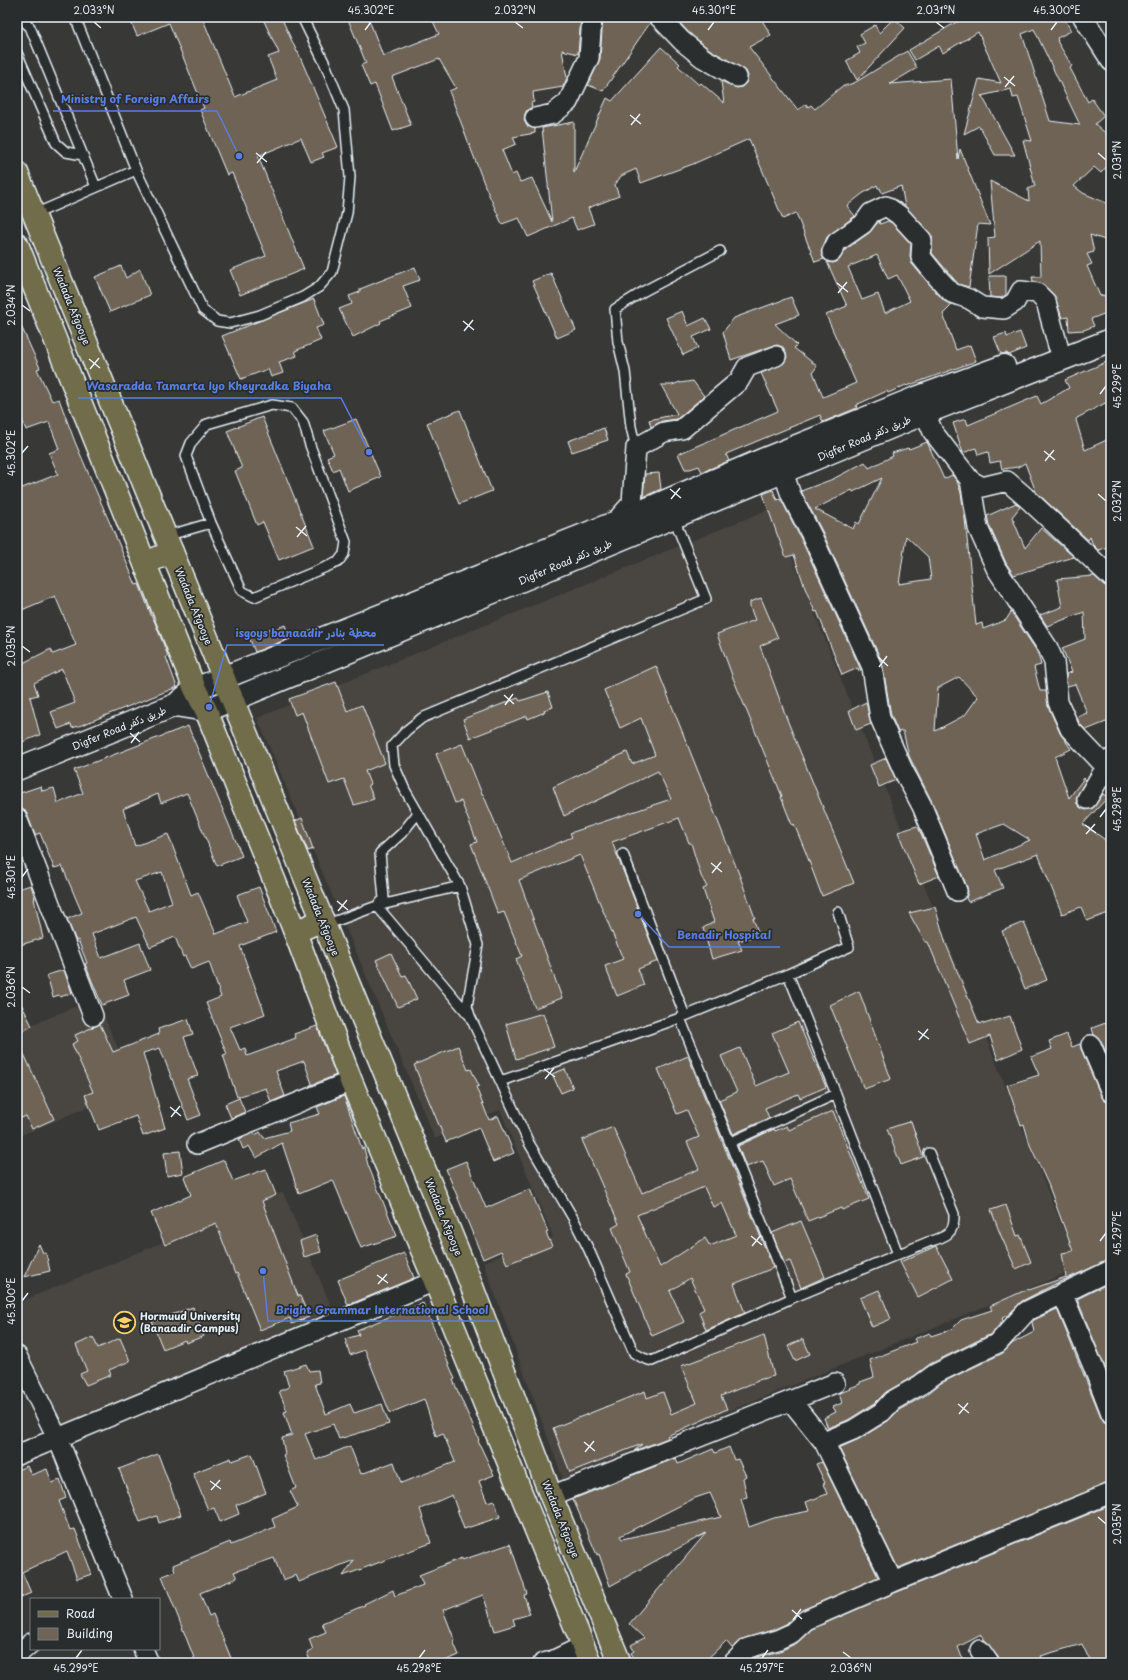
<svg xmlns="http://www.w3.org/2000/svg" width="1128" height="1680" viewBox="0 0 1128 1680" font-family="'Playpen Sans','Playpen Sans Arabic',sans-serif">
	<rect width="100%" height="100%" fill="#383836"/>
	<filter id="ink" filterUnits="userSpaceOnUse"><feTurbulence type="fractalNoise" baseFrequency=".025" numOctaves="2"/><feDisplacementMap in="SourceGraphic" scale="8" xChannelSelector="R" yChannelSelector="G"/><feConvolveMatrix kernelMatrix="1 2 1 2 8 2 1 2 1" color-interpolation-filters="sRGB"/></filter>
	<g filter="url(#ink)">
		<!-- built -->
		<path fill="#48453f" d="M772 508 1079 1268 563 1479 483 1262 553 1237 500 1110 435 1139 257 718Z
			M96 998 135 1087 17 1137V1031Z
			M283 1192 334 1313 59 1429 17 1340V1303Z"/>
		<!-- building -->
		<path fill="#6e6354" stroke="#e8f1f8" fill-rule="evenodd" d="M129 17H202L235 97 277 80 268 57 279 53 262 17H281L297 52H298L338 147 322 153 324 157 311 162 301 138 258 156 304 269 240 295 230 270 266 256 232 173 227 175 200 110 204 108 169 23 137 36Z
			M347 17H368L383 56 439 34 431 17H581L578 54 562 50 567 78 563 87 533 92 534 102 531 103 532 107 527 110 525 114 524 120 527 126 535 129V133L513 137 516 144 502 150 512 175 516 173 520 182 532 178 552 222 542 128 574 122V172L607 98 612 101 661 47 680 64 678 66 699 85 701 83 724 103 721 81 737 88 742 87 746 83 748 76 746 71 709 49 689 33 678 21 684 17H760L771 35 749 47 798 110 806 104 808 107 811 105 815 109 841 87 854 83 907 51 917 68 890 84 951 79 958 159 960 149 990 225 978 224 969 287 958 284 932 253V236L905 206 901 186 882 193 880 188H878L877 185 862 194 847 206 855 216 827 237 821 252 824 259 815 262 796 213 783 219 749 139 693 164 641 183 636 169 621 176 615 185 619 196 588 208 594 224 577 230 572 218 528 237 519 218 502 224 485 186 449 91 456 88 439 59 392 77 411 125 393 131 375 84 370 86 361 65 366 63Z
			M603 17H648L650 23 603 91 588 85 600 59Z
			M965 17H1064L1071 31 1057 38 1058 41H1057L1072 66 1070 68 1088 102 1092 99 1104 116 1095 124 1111 138V162L1101 173 1094 167 1074 186 1083 193 1111 205V242L1090 235 1094 252 1087 254 1092 264 1087 266 1100 296 1104 295 1111 309V311L1091 319 1094 326 1084 330 1069 331 1068 317 1062 318 1054 295 1044 285 1033 281 1032 277H1041L1040 241 989 274 988 238 995 237 990 181 1029 201 1028 189 1035 186 1023 140 1032 141 1018 97 1013 98 1011 89 981 96H982L1015 155H995L979 126 964 134 979 79 1001 83 978 32 943 53 939 46 915 60 909 50ZM1034 29 1080 125 1050 121 1022 34Z
			M894 18 905 28 857 80 846 61 860 53 857 47 865 43 860 34 875 25 879 33Z
			M879 221 880 224 888 221 892 223 911 244 910 256 912 264 944 301 952 305 943 314 956 350 970 345 976 361 907 386 906 385 888 393 887 391 856 405 857 408 823 422 820 415 726 454 729 461 702 472 699 466 690 469H685L678 454 778 411 761 373 784 363 787 357 786 352 783 347 777 345 772 346 731 360 723 332 734 318 791 297 799 315 775 324 797 345 794 348 817 366 813 372 823 397 856 383 826 315 847 306 827 262 833 263 838 261 846 249 869 233ZM877 255 888 279 897 275 910 301 885 313 878 294 862 300 848 267Z
			M121 266 126 278 140 269 150 295 110 312 95 277Z
			M415 267 420 280 403 286 412 308 380 321 381 323 353 337 339 309 352 304 349 296 360 292V289Z
			M551 273 576 330 557 338 532 281Z
			M989 276H1006V295L1001 298 990 297Z
			M314 299 324 325 316 328 321 340 295 351 297 356 279 362 283 373 271 377 268 369 241 379 222 336Z
			M682 311 688 326 705 318 711 329 693 337 698 348 683 355 666 318Z
			M17 317 40 368 37 369 52 401 59 399 75 442 118 542 136 585 139 584 153 620H154L168 656 166 657 177 687 79 726 72 728 71 724 58 729 51 712 75 703 62 669 34 683 38 695 30 697 40 735 17 744V666L51 649 53 654 76 645 55 596 17 612V490L58 474 49 453 59 449 49 422 26 430 21 417 23 416 17 402Z
			M1020 332 1026 348 1009 355 1007 353 1001 354 994 337 1006 333 1007 337Z
			M1111 360V400L1077 418 1076 420 1085 450 1111 438V546L1098 550 1093 545 1090 537 1088 540 1036 492 1025 463 1018 467 1002 469 1000 461 990 463 988 452 978 455 976 448 963 453 953 423 966 419 968 425 1037 396 1041 404 1069 388 1065 380Z
			M693 381 704 396 677 419 662 421 651 427 649 420 677 414 661 385H672L680 382V383Z
			M460 410 492 491 459 504 427 423Z
			M262 417 314 546 279 560 263 522 257 525 235 471 242 468 227 431Z
			M356 419 381 477 348 491 339 468 333 471 327 457 334 454 324 431Z
			M604 428 608 440 572 452 568 441Z
			M927 442 944 479 952 475 957 481 961 493 965 519 976 625 982 623 983 629 1006 620 1011 612 1038 653 1041 665 1034 667 1040 691H1046L1048 706 1060 733 1071 749 1055 757 1069 798 1084 778 1086 780 1076 798 1077 804 1081 808 1086 810 1093 808 1103 794 1108 797 1083 824 1111 844V912L1087 921 1081 907 1062 914 1038 854 995 870 1003 888 968 902 966 898 968 892 967 887 932 802 909 756 903 731 898 732 891 715 882 662 822 531 801 491 833 479 865 462 869 468 893 456 892 453 908 448 909 449ZM882 478 859 524 856 522 853 529 815 509 852 490 853 492ZM906 536 928 557 931 579 899 584ZM959 677 978 697 965 715 935 731 938 688ZM1004 824 1030 840 985 860 976 834Z
			M659 473 661 489 643 497 645 474Z
			M773 490 777 500 781 499 802 541 861 670 859 671 858 668 842 675 817 611 815 612 805 588 794 555 786 557 777 534 763 494Z
			M1016 503 1020 507 1012 517 1025 548 1041 528 1074 557 1014 575 1006 563 989 525 987 516Z
			M1094 576 1104 585 1111 588V720L1086 730 1079 723 1077 717 1087 713 1075 684 1067 686 1066 674 1072 672 1062 648 1085 639 1084 612 1047 626 1040 615 1062 607 1057 579Z
			M761 598 778 638 760 646 788 722 854 883 822 896 806 853 794 824 792 825 781 797 782 796 733 678 717 634 755 620 750 607V602Z
			M285 625 290 638 255 652 249 637 272 628 273 630Z
			M656 666 739 874 755 918H753L759 935 738 941 742 950 712 959 703 928 714 922 703 889 707 887 701 876 691 843H689L679 818 612 842 658 961 638 969 644 985 617 996 605 966 623 959 580 855 519 880 562 998 535 1008 516 959 522 956 504 912 498 914 471 844 477 842 461 801 455 803 436 754 462 744 482 794H483L512 863 572 837 570 833 671 799 658 771 564 816 553 787 627 752 632 764 655 755 641 718 620 728 604 690Z
			M336 682 347 711 362 705 385 763 365 771 370 784 368 785 374 799 354 805 344 779 329 784 302 712 295 715 289 699Z
			M548 692 553 707 544 710 545 712 528 719 527 716 470 738 463 719 518 698 520 701Z
			M866 702 871 724 856 730 849 711Z
			M188 726 242 856 217 866 187 793 161 803 158 794 123 809 135 846 168 834 191 895 198 892 216 934 247 922 237 895 259 887 276 932 240 946 265 1014 230 1027 240 1050 245 1048 247 1056 296 1038 294 1034 317 1026 336 1075 309 1086 312 1084 304 1061 276 1071 285 1096 271 1102 266 1088 237 1097 223 1055 227 1054 206 1003 221 997 209 962 191 969 185 956 183 957 175 937 150 947 136 917 92 934 101 958 140 943 150 970 124 980 129 995 102 1005 85 964 87 963 78 940 76 941 67 919 82 913 62 866 54 868 40 833 35 835 27 814 24 809 17 807V794L41 786 42 791 54 788 58 803 83 793 74 770ZM162 872 172 902 149 911 135 881Z
			M886 758 896 780 879 787 870 765Z
			M302 818 313 849 308 851 295 821Z
			M917 826 919 829 939 876 919 884 898 832Z
			M31 885 35 899H34L43 938 17 946V889Z
			M935 907 946 944 979 1024 983 1022 984 1024 1010 1016 1022 1049 998 1060 990 1036 970 1044 928 942H925L909 913Z
			M1024 922 1047 980 1025 989 1002 931Z
			M391 953 402 976 406 975 417 999 398 1007 376 960Z
			M64 970 72 993 60 997 59 995 53 997 47 975Z
			M859 991 891 1079 864 1089 830 1005Z
			M17 995 32 1026 17 1034Z
			M543 1013 554 1047 516 1059 506 1024Z
			M188 1019 193 1034 184 1037 198 1076 187 1079 201 1115 188 1120 160 1048 143 1053 165 1128 143 1136 136 1116 99 1130 85 1095 93 1092 72 1044 78 1041 75 1035 100 1024 113 1052 159 1034 158 1029Z
			M1111 1021V1064L1101 1041 1094 1035 1092 1028Z
			M798 1022 826 1087 800 1098 798 1094 765 1108 769 1118 733 1134 719 1100 737 1092 721 1056 740 1048 756 1086 789 1072 772 1033Z
			M1067 1034 1072 1047 1080 1044 1081 1049 1101 1096 1105 1101 1111 1103V1259L1057 1283 1022 1301 1008 1315 1002 1318 1003 1321 991 1334 930 1364 914 1376 886 1392 875 1403 848 1420 828 1428 824 1418 836 1412 833 1407 842 1403 839 1393 851 1389 850 1388 860 1384V1382L874 1377 870 1360 916 1342 914 1339 930 1333 931 1336 952 1329 961 1320 992 1310 990 1306 1028 1289 1029 1290 1066 1277 1062 1253 1073 1251 1048 1184 1030 1145 1024 1124 1021 1125 1007 1085 1039 1075 1031 1057 1052 1049 1049 1041Z
			M17 1039 54 1119 32 1129 26 1116 17 1120Z
			M458 1046 468 1070 471 1069 479 1086 476 1087 489 1120 498 1116 514 1153 493 1162 479 1128 446 1142 414 1065Z
			M688 1056 773 1268 734 1284 745 1313 706 1330 699 1312 704 1309 690 1278 670 1291 684 1322 652 1336 626 1274 630 1272 612 1228 619 1224 582 1140 613 1127 642 1193 699 1169 687 1142 699 1137 687 1110 677 1114 658 1069ZM704 1187 713 1207 722 1203 736 1235 710 1246 705 1238 660 1267 637 1215Z
			M565 1069 573 1088 561 1093 552 1074Z
			M344 1096 362 1149 364 1148 368 1165 397 1236 361 1248 333 1180 299 1194 282 1143 256 1158 249 1146 243 1149 239 1139 254 1133 255 1135 260 1132 264 1138 290 1131 288 1123 320 1114 317 1107Z
			M239 1098 245 1112 231 1118 225 1104Z
			M833 1111 869 1199 842 1210 841 1208 808 1221 790 1179 774 1186 763 1161 746 1167 738 1146 774 1129 775 1131 787 1126 789 1130Z
			M911 1121 923 1157 901 1165 887 1129Z
			M180 1151 183 1173 167 1176 164 1153Z
			M224 1160 233 1181 266 1169 276 1195 262 1201 298 1296H300L309 1317 292 1324 290 1318 260 1330 237 1273 235 1274 216 1223 165 1245 151 1213 191 1195 184 1177Z
			M466 1161 486 1208 530 1189 548 1232 546 1233 552 1246 507 1264 501 1251 483 1259 446 1169Z
			M1006 1205 1017 1236 1020 1235 1031 1262 1016 1269 1001 1236 991 1210Z
			M801 1221 825 1277 801 1288 790 1261 784 1263 772 1233Z
			M316 1235 321 1252 304 1257 300 1241Z
			M39 1244 43 1253H46L50 1271 24 1277Z
			M936 1246 953 1279 918 1297 900 1262Z
			M404 1253 414 1278 348 1305 338 1280Z
			M1111 1282V1382L1077 1299Z
			M879 1290 891 1319 872 1327 860 1298Z
			M423 1303 442 1348 455 1379 453 1380 479 1440 478 1441 494 1475 479 1481 487 1502 494 1500 500 1517 464 1529 452 1495 420 1509 431 1543 343 1576 354 1560 299 1582 296 1575 283 1580 274 1558 234 1572 237 1578 200 1593 209 1616 213 1614 233 1663H196L162 1576 175 1571 173 1565 230 1542 231 1545 275 1527 272 1519 298 1507 290 1491 296 1488 283 1455 285 1454 282 1438 292 1435 284 1412 287 1411 279 1391 289 1387 284 1371 306 1364 309 1371 318 1370 320 1383 315 1384 326 1414 350 1404 354 1413 382 1404 389 1424 339 1439 333 1424 305 1434 316 1460 350 1446 361 1474 394 1462 401 1483 455 1462 443 1433 436 1436 424 1399 390 1413 365 1350 350 1355 345 1339 359 1335 357 1330Z
			M193 1307 204 1336 186 1343 185 1340 163 1349 152 1322Z
			M1057 1309 1101 1417 1104 1422 1111 1424V1482L898 1568 839 1448 859 1439 888 1421 899 1410 926 1395 941 1383 1003 1353 1013 1343 1034 1332 1032 1322 1034 1320Z
			M764 1335 774 1376 758 1380V1381L721 1396 727 1409 667 1436 668 1438 634 1451 642 1444 570 1472 553 1428 645 1391 647 1398 663 1392 671 1414 697 1403 681 1366Z
			M93 1337 98 1348 120 1338 130 1361 109 1370 111 1375 86 1385 80 1374 87 1371 76 1345Z
			M803 1339 810 1354 795 1361 788 1346Z
			M729 1447 734 1460 738 1459 746 1476 743 1478 747 1497 741 1499 749 1527 774 1518 809 1511 806 1502 827 1494 823 1484 825 1483 816 1464 822 1462 878 1577 802 1610 786 1624 773 1630 745 1638 732 1648 726 1641 703 1663H637L631 1653 634 1651 631 1645 644 1638 629 1624 706 1533 610 1586 599 1554 597 1555 573 1499 676 1458 678 1464 713 1449 715 1453ZM710 1493 721 1517 622 1539 620 1536 695 1498Z
			M158 1454 181 1515 159 1523 157 1516 140 1522 119 1469Z
			M252 1454 266 1493 236 1505 239 1514 220 1522 214 1508 208 1510 193 1473 231 1458 232 1461Z
			M27 1466 31 1475 47 1469 52 1483 60 1480 66 1498 59 1501 70 1530 75 1529 92 1574 77 1579 67 1551 22 1572 31 1593 17 1599V1470Z
			M1111 1505V1663H1091L1082 1644 1040 1656 1044 1663H1000L998 1657 981 1635 958 1647 964 1663H749L754 1658 780 1651 797 1643 812 1629 897 1592Z
			M510 1544 527 1594 524 1595 530 1614 513 1619 515 1625 495 1631 483 1595 443 1610 455 1641H453L459 1655 440 1663H311L307 1653 313 1650 309 1639 326 1632 322 1623 365 1605 364 1604 393 1590 395 1596 423 1585 419 1575 462 1558V1560Z"/>
		<g fill="none" stroke-linecap="round" stroke-linejoin="round">
			<defs>
				<path id="service" d="M75 17 136 170 203 310 217 321 230 323 260 315 303 297 319 287 332 272 347 213 350 177 344 110 325 64 302 17
					M17 20 20 18 30 27 96 187
					M17 53 56 143 66 152 83 155
					M35 214 136 170
					M272 405 292 408 303 422 310 445 346 542 344 554 338 562 254 597 242 591 211 523 186 456 191 443 207 424Z
					M636 448 631 427 625 371 618 342 615 309 644 291 720 251
					M673 516 706 599 422 718 407 730 392 746 394 765 405 790 460 886 478 945 467 1006 470 1016 529 1143 573 1218 589 1250 634 1353 643 1358 652 1361 792 1298 928 1242C946 1237 955 1234 954 1214L929 1153
					M166 536 211 523
					M623 854 685 1016
					M377 906 468 1014
					M377 906 384 899 380 853 402 833 418 813
					M325 925 377 906 460 886
					M788 974 836 1094 898 1254
					M680 1018 792 1298
					M501 1081 680 1018 788 974 849 947 838 912
					M731 1142 836 1094"/>
				<path id="minor" d="M659 17 682 41 703 58 737 77
					M1083 17 1111 61
					M535 118 553 114 568 102 589 58 592 17
					M832 252 837 242 863 224 871 213 886 206 899 215 922 240 921 257 938 278 952 293 969 299 982 307 1004 309 1015 302 1021 291 1037 293 1046 302 1058 346
					M925 413 933 432 970 480 982 487 1007 481 1030 501 1111 577
					M783 472 791 495 812 536 872 667 880 718 903 770 922 806 957 891
					M970 480 978 528 996 568 1048 648 1054 662 1058 702 1070 729 1106 767
					M615 522 632 503 636 448 664 432 682 429 739 381 747 367 776 356
					M1087 799 1111 759
					M17 818 93 1016
					M1091 1045 1111 1092
					M197 1144 351 1081
					M1062 1293 1093 1366 1111 1413
					M17 1356 58 1439 123 1599
					M791 1401 824 1442 893 1582
					M824 1442 853 1430 882 1412 892 1401 920 1385 935 1374 998 1343 1027 1311 1111 1270
					M17 1455 435 1281
					M551 1496 835 1383
					M143 1649 149 1663
					M980 1650 989 1663
					M17 1655 31 1643
					M543 1663 552 1661 583 1646
					M733 1663 748 1648 777 1640 792 1633 806 1620 893 1582 1111 1493"/>
				<path id="tertiary" d="M180 701 195 689 614 523 762 460 916 398 1004 366
					M17 769 175 705 206 710 232 700 925 413 1111 340"/>
				<path id="primary" d="M145 563 172 552
					M295 932 323 920"/>
				<path id="trunk" d="M17 173 466 1271 551 1496 620 1663
					M17 244 195 689 206 710 295 932 351 1081 435 1281 590 1663"/>
			</defs>
			<!-- service casing -->
			<use href="#service" stroke="#e8f1f8" stroke-width="12"/>
			<!-- minor casing -->
			<use href="#minor" stroke="#e8f1f8" stroke-width="22"/>
			<!-- tertiary casing -->
			<use href="#tertiary" stroke="#e8f1f8" stroke-width="25"/>
			<!-- primary casing -->
			<use href="#primary" stroke="#e8f1f8" stroke-width="25"/>
			<!-- trunk casing -->
			<use href="#trunk" stroke="#e8f1f8" stroke-width="25"/>
			<!-- service -->
			<use href="#service" stroke="#2a2d2e" stroke-width="9"/>
			<!-- minor -->
			<use href="#minor" stroke="#2a2d2e" stroke-width="19"/>
			<!-- tertiary -->
			<use href="#tertiary" stroke="#2a2d2e" stroke-width="22"/>
			<!-- primary -->
			<use href="#primary" stroke="#716d4b" stroke-width="22"/>
			<!-- trunk -->
			<use href="#trunk" stroke="#716d4b" stroke-width="22"/>
		</g>
	</g>
	<!-- ticks -->
	<path fill="none" stroke="#e8f1f8" stroke-width="1.5" d="M94 22 101 28M515 22 523 28M936 22 944 28M365 30 371 22M708 30 714 22M1051 30 1057 22M1004 77 1015 86M1005 87 1014 76M630 115 641 124M631 125 640 114M256 153 267 162M1098 153 1106 160M257 163 266 152M837 283 848 292M838 293 847 282M22 305 30 311M463 321 474 330M464 331 473 320M89 359 100 368M90 369 99 358M1100 394 1106 386M1044 451 1055 460M22 453 28 446M1045 461 1054 450M670 489 681 498M1098 494 1106 501M671 499 680 488M296 527 307 536M297 537 306 526M22 646 30 652M878 657 888 666M879 667 887 656M504 695 514 704M505 705 513 694M130 733 140 742M131 743 139 732M1100 817 1106 809M1085 825 1096 833M1086 834 1095 824M711 863 722 872M712 873 721 862M22 877 28 869M337 901 348 910M338 911 347 900M22 987 30 993M918 1031 929 1039M919 1040 928 1029M544 1069 555 1077M545 1079 554 1068M170 1107 181 1116M171 1117 180 1106M751 1236 762 1245M1100 1241 1106 1233M752 1246 761 1235M377 1275 388 1283M378 1284 387 1274M22 1301 28 1293M958 1404 969 1413M959 1414 968 1403M584 1442 595 1451M585 1452 594 1441M210 1481 221 1489M211 1490 220 1480M1098 1517 1106 1524M792 1610 802 1619M793 1620 801 1609M843 1652 851 1658M76 1658 82 1650M419 1658 425 1650M762 1658 768 1650"/>
	<!-- icons -->
	<defs>
		<symbol id="university-ring" viewBox="-11 -11 22 22"><circle r="9.5" fill="#2a2d2e" stroke="#ffd166" stroke-width="1.5"/><path d="M0-5L7-2L0 1L-7-2ZM-4 1L0 2.5L4 1V4Q0 6-4 4Z" fill="#ffd166"/></symbol>
	</defs>
	<g fill-rule="evenodd">
		<use href="#university-ring" x="112" y="1310" width="25" height="25"/>
	</g>
	<g text-anchor="middle" stroke-width="3.5" stroke-linejoin="round" paint-order="stroke">
		<!-- street labels -->
		<g font-size="10" fill="#e8f1f8" stroke="#2a2d2e">
			<text transform="translate(72 306) rotate(68)" y="4">Wadada Afgooye</text>
			<text transform="translate(864 438) rotate(-23)" y="4">Digfer Road طريق دكفر</text>
			<text transform="translate(565 562) rotate(-23)" y="4">Digfer Road طريق دكفر</text>
			<text transform="translate(194 606) rotate(68)" y="4">Wadada Afgooye</text>
			<text transform="translate(119 728) rotate(-22)" y="4">Digfer Road طريق دكفر</text>
			<text transform="translate(321 917) rotate(68)" y="4">Wadada Afgooye</text>
			<text transform="translate(444 1217) rotate(68)" y="4">Wadada Afgooye</text>
			<text transform="translate(561 1519) rotate(68)" y="4">Wadada Afgooye</text>
		</g>
		<!-- poi labels -->
		<g font-size="10" font-weight="bold" fill="#e8f1f8" stroke="#2a2d2e" text-anchor="start">
			<text x="140" y="1320">Hormuud University<tspan x="140" dy="12">(Banaadir Campus)</tspan></text>
		</g>
	</g>
	<!-- callouts -->
	<path fill="none" stroke="#5a7fe2" stroke-width="1.5" d="M239 156L217 111H53M369 452L341 398H78M209 707L227 645H384M638 914L669 947H780M263 1271L268 1321H496"/>
	<g fill="#5a7fe2" stroke="#2a2d2e" stroke-width="1.5">
		<circle cx="239" cy="156" r="4"/>
		<circle cx="369" cy="452" r="4"/>
		<circle cx="209" cy="707" r="4"/>
		<circle cx="638" cy="914" r="4"/>
		<circle cx="263" cy="1271" r="4"/>
	</g>
	<g font-size="11" text-anchor="middle" font-weight="bold" fill="#5a7fe2" stroke="#2a2d2e" stroke-width="3.5" stroke-linejoin="round" paint-order="stroke">
		<text x="135" y="103">Ministry of Foreign Affairs</text>
		<text x="209" y="390">Wasaradda Tamarta Iyo Kheyradka Biyaha</text>
		<text x="306" y="637">isgoys banaadir محطة بنادر</text>
		<text x="724" y="939">Benadir Hospital</text>
		<text x="382" y="1314">Bright Grammar International School</text>
	</g>
	<!-- margin -->
	<rect width="1128" height="1680" fill="none" stroke="#2a2d2e" stroke-width="44"/>
	<!-- legend -->
	<rect x="30" y="1598" width="130" height="52" fill="#2a2d2e" stroke="#767b7f"/>
	<rect x="38" y="1611" width="20" height="6" fill="#716d4b" stroke="#767b7f"/>
	<text x="66" y="1618" font-size="12" fill="#e8f1f8">Road</text>
	<rect x="38" y="1628" width="20" height="12" fill="#6e6354" stroke="#767b7f"/>
	<text x="66" y="1638" font-size="12" fill="#e8f1f8">Building</text>
	<rect x="22" y="22" width="1084" height="1636" fill="none" stroke="#e8f1f8" stroke-width="1.5"/>
	<g font-size="10" text-anchor="middle" fill="#e8f1f8">
		<text x="94" y="14">2.033°N</text>
		<text x="371" y="14">45.302°E</text>
		<text x="515" y="14">2.032°N</text>
		<text x="714" y="14">45.301°E</text>
		<text x="936" y="14">2.031°N</text>
		<text x="1057" y="14">45.300°E</text>
		<text transform="translate(1117 160) rotate(-90)" y="4">2.031°N</text>
		<text transform="translate(11 305) rotate(-90)" y="4">2.034°N</text>
		<text transform="translate(1117 386) rotate(-90)" y="4">45.299°E</text>
		<text transform="translate(11 453) rotate(-90)" y="4">45.302°E</text>
		<text transform="translate(1117 501) rotate(-90)" y="4">2.032°N</text>
		<text transform="translate(11 646) rotate(-90)" y="4">2.035°N</text>
		<text transform="translate(1117 809) rotate(-90)" y="4">45.298°E</text>
		<text transform="translate(11 877) rotate(-90)" y="4">45.301°E</text>
		<text transform="translate(11 987) rotate(-90)" y="4">2.036°N</text>
		<text transform="translate(1117 1233) rotate(-90)" y="4">45.297°E</text>
		<text transform="translate(11 1301) rotate(-90)" y="4">45.300°E</text>
		<text transform="translate(1117 1524) rotate(-90)" y="4">2.035°N</text>
		<text x="76" y="1672">45.299°E</text>
		<text x="419" y="1672">45.298°E</text>
		<text x="762" y="1672">45.297°E</text>
		<text x="851" y="1672">2.036°N</text>
	</g>
</svg>
